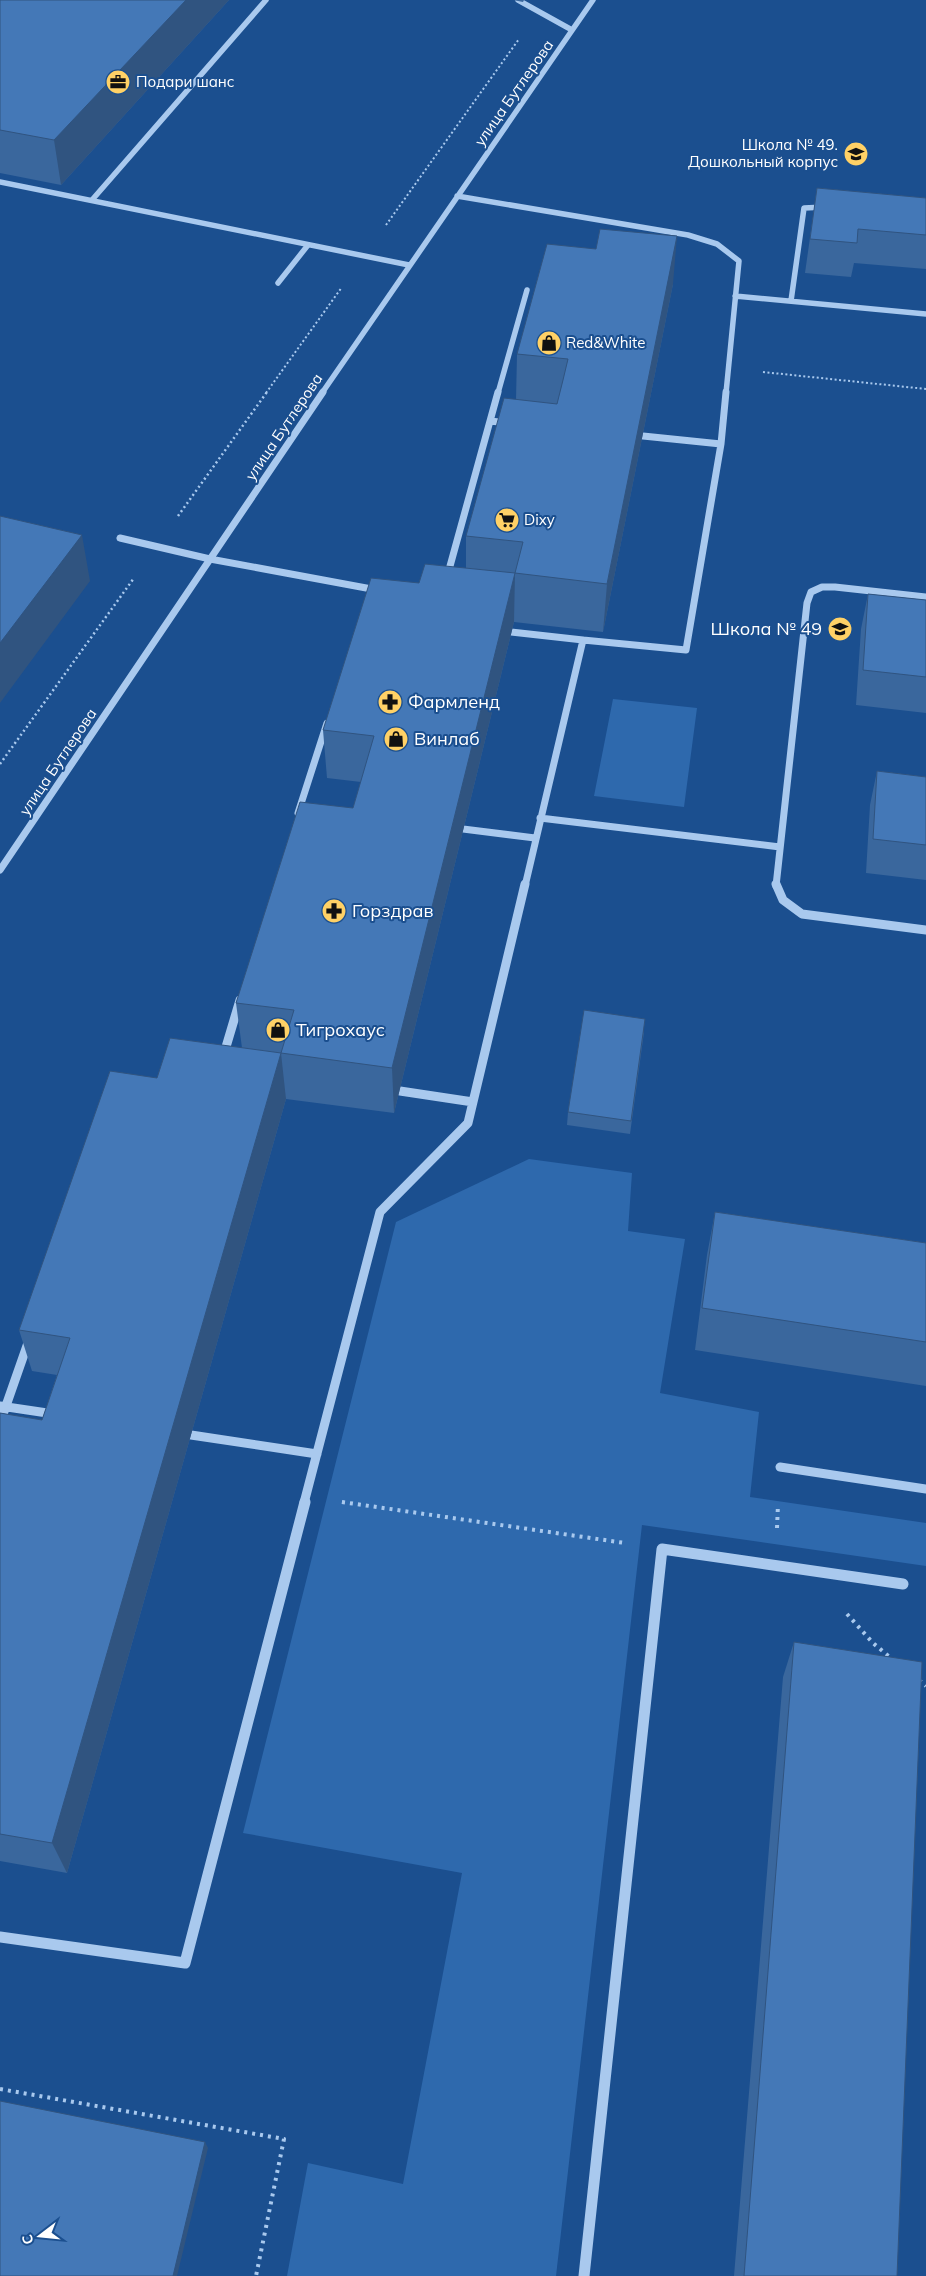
<svg xmlns="http://www.w3.org/2000/svg" width="926" height="2276" viewBox="0 0 926 2276" font-family="Mulish,sans-serif">
	<rect width="100%" height="100%" fill="#1b4f8f"/>
	<!-- green -->
	<path fill="#2e69ad" d="M613 699 697 708 684 807 594 796Z
		M529 1159 632 1173 628 1231 685 1239 660 1393 759 1412 750 1497 926 1523V1566L642 1525 556 2276H287L308 2163 403 2184 462 1873 243 1833 396 1222Z"/>
	<g fill="none" stroke-linecap="round" stroke-linejoin="round">
		<!-- path-far3 -->
		<path stroke="#a9c9ee" stroke-width="2" stroke-dasharray="2 2.5" stroke-linecap="butt" d="M386 225 519 39
			M763 372 926 389
			M266 393 342 287"/>
		<!-- path-far2 -->
		<path stroke="#a9c9ee" stroke-width="2.5" stroke-dasharray="2 3" stroke-linecap="butt" d="M178 516 267 392
			M0 764 134 578"/>
		<!-- path-far1 -->
		<path stroke="#a9c9ee" stroke-width="3" stroke-dasharray="2.5 4" stroke-linecap="butt" d="M342 1502 348 1503"/>
		<!-- path -->
		<path stroke="#a9c9ee" stroke-width="4" stroke-dasharray="3 5" stroke-linecap="butt" d="M342 1502 625 1543
			M777 1528 778 1504
			M847 1614 873 1643 892 1659
			M919 1680 926 1686
			M0 2089 284 2139 256 2276"/>
		<!-- minor-far3 -->
		<path stroke="#a9c9ee" stroke-width="5.5" d="M518 0 572 30
			M0 182 409 265
			M457 196 688 235 717 244 739 261 726 393
			M92 200 266 0
			M278 283 308 245
			M735 296 926 314
			M791 301 804 208 825 207
			M322 393 593 0
			M498 393 527 290"/>
		<!-- minor-far2 -->
		<path stroke="#a9c9ee" stroke-width="7" d="M490 421 498 392
			M643 436 721 444
			M120 538 210 559 377 590
			M447 577 490 421 508 423
			M511 632 583 640
			M298 813 327 723
			M540 818 780 847
			M463 829 535 838
			M0 870 323 392
			M525 886 583 640 686 650 721 444 726 392
			M776 886 807 603 811 592 822 587H835L926 597"/>
		<!-- minor-far1 -->
		<path stroke="#a9c9ee" stroke-width="9" d="M776 884 783 900 802 914 926 930
			M223 1057 240 1000
			M400 1091 473 1102
			M0 1406 54 1414
			M0 1423 29 1340
			M191 1435 317 1454
			M780 1467 926 1489
			M304 1503 380 1212 468 1123 525 884"/>
		<!-- minor -->
		<path stroke="#a9c9ee" stroke-width="11" d="M0 1937 185 1963 305 1502
			M584 2276 662 1549 903 1584"/>
	</g>
	<!-- wall -->
	<path fill="#3a679d" d="M0 0H229L61 185 0 173Z
		M513 0H524L523 2Z
		M817 188 926 198V269L854 263 851 277 805 273Z
		M673 284 603 632 514 622 394 1113 286 1099 67 1873 0 1861V1413L42 1420 57 1375 32 1371 19 1330 157 1078 242 1048 236 1003 353 808 361 782 327 778 323 730 419 583 466 568V536L516 400 517 354Z
		M868 594 926 600V713L856 705 861 629Z
		M877 771 926 777V880L866 873 870 805Z
		M644 1032 630 1134 567 1125 568 1112Z
		M715 1212 926 1243V1386L695 1350 707 1255Z
		M794 1642 897 2276H734L783 1677Z"/>
	<!-- shaded-wall -->
	<path fill="#305480" d="M186 0H229L61 185 54 140Z
		M677 236 673 284 603 632 607 584Z
		M82 535 90 581 0 703V643Z
		M515 573 514 622 394 1113 392 1068Z
		M281 1053 286 1099 67 1873 52 1843Z
		M205 2142 208 2148 177 2276H173Z"/>
	<!-- building -->
	<path fill="#4478b7" stroke="#305480" d="M0 0H186L54 140 0 130Z
		M817 188 926 198V235L858 229 857 243 810 239Z
		M600 229 677 236 607 584 515 573 523 542 466 536 504 398 557 404 563 380 568 359 517 354 547 244 596 249Z
		M0 516 82 535 0 643Z
		M425 564 515 573 392 1068 281 1053 294 1010 236 1003 300 802 353 808 374 736 323 730 371 578 419 583Z
		M868 594 926 600V677L863 670Z
		M877 771 926 777V845L873 839Z
		M584 1010 645 1019 631 1121 568 1112Z
		M170 1038 281 1053 52 1843 0 1834V1413L42 1420 70 1338 19 1330 110 1071 157 1078Z
		M715 1212 926 1243V1342L702 1308Z
		M794 1642 922 1662 897 2276H744Z
		M0 2101 205 2142 173 2276H0Z"/>
	<!-- icons -->
	<defs>
		<symbol id="office-disc" viewBox="-11 -11 22 22"><circle r="9.5" fill="#ffd166" stroke="#1b4f8f"/><path d="M-6-3h4V-5.5h4V-3h4V5H-6ZM-1-4.5V-3h2v-1.5ZM-6 0V1H6V0Z" fill="#111"/></symbol>
		<symbol id="school-disc" viewBox="-11 -11 22 22"><circle r="9.5" fill="#ffd166" stroke="#1b4f8f"/><path d="M0-5L7-2L0 1L-7-2ZM-4 1L0 2.5L4 1V4Q0 6-4 4Z" fill="#111"/></symbol>
		<symbol id="shop-disc" viewBox="-11 -11 22 22"><circle r="9.5" fill="#ffd166" stroke="#1b4f8f"/><path d="M-5-2.5h2.3a2.7 3.5 0 0 1 5.4 0H5L5.5 6h-11ZM-1.5-2.5h3a1.5 2.3 0 0 0-3 0Z" fill="#111"/></symbol>
		<symbol id="supermarket-disc" viewBox="-11 -11 22 22"><circle r="9.5" fill="#ffd166" stroke="#1b4f8f"/><path d="M-6-5.5h2.5l.6 2H6L4.5 2H-2.5L-4.4-4H-6ZM-1.5 3.2a1.3 1.3 0 1 0 .1 0ZM3 3.2a1.3 1.3 0 1 0 .1 0Z" fill="#111"/></symbol>
		<symbol id="pharmacy-disc" viewBox="-11 -11 22 22"><circle r="9.5" fill="#ffd166" stroke="#1b4f8f"/><path d="M-2-6h4v4h4v4h-4v4h-4v-4h-4v-4h4Z" fill="#111"/></symbol>
	</defs>
	<g fill-rule="evenodd">
		<use href="#office-disc" x="104" y="68" width="28" height="28"/>
		<use href="#school-disc" x="842" y="140" width="28" height="28"/>
		<use href="#shop-disc" x="535" y="329" width="28" height="28"/>
		<use href="#supermarket-disc" x="493" y="506" width="28" height="28"/>
		<use href="#school-disc" x="826" y="615" width="28" height="28"/>
		<use href="#pharmacy-disc" x="376" y="688" width="28" height="28"/>
		<use href="#shop-disc" x="382" y="725" width="28" height="28"/>
		<use href="#pharmacy-disc" x="320" y="897" width="28" height="28"/>
		<use href="#shop-disc" x="264" y="1016" width="28" height="28"/>
	</g>
	<g text-anchor="middle" stroke-width="4" stroke-linejoin="round" paint-order="stroke">
		<!-- far-poi labels -->
		<g font-size="15" fill="#fff" stroke="#1b4f8f" text-anchor="start">
			<text x="136" y="87">Подари шанс</text>
			<text x="838" y="150" text-anchor="end">Школа № 49.<tspan x="838" dy="17">Дошкольный корпус</tspan></text>
			<text x="566" y="348">Red&amp;White</text>
			<text x="524" y="525">Dixy</text>
		</g>
		<!-- far-street labels -->
		<g font-size="15" fill="#fff" stroke="#1b4f8f">
			<text transform="translate(514 93) rotate(-55)" y="5">улица Бутлерова</text>
			<text transform="translate(284 427) rotate(-56)" y="5">улица Бутлерова</text>
			<text transform="translate(58 762) rotate(-56)" y="5">улица Бутлерова</text>
		</g>
		<!-- poi labels -->
		<g font-size="18" fill="#fff" stroke="#1b4f8f" text-anchor="start">
			<text x="822" y="635" text-anchor="end">Школа № 49</text>
			<text x="408" y="708">Фармленд</text>
			<text x="414" y="745">Винлаб</text>
			<text x="352" y="917">Горздрав</text>
			<text x="296" y="1036">Тигрохаус</text>
		</g>
	</g>
	<!-- north arrow -->
	<g transform="translate(40 2236) rotate(254)" stroke="#1b4f8f" stroke-width="4" paint-order="stroke">
	<path d="M0-4L9 19L0 12L-9 19Z" fill="#ffffff"/>
	<text y="-8" font-size="14" font-weight="bold" text-anchor="middle" fill="#ffffff">С</text>
	</g>
</svg>
